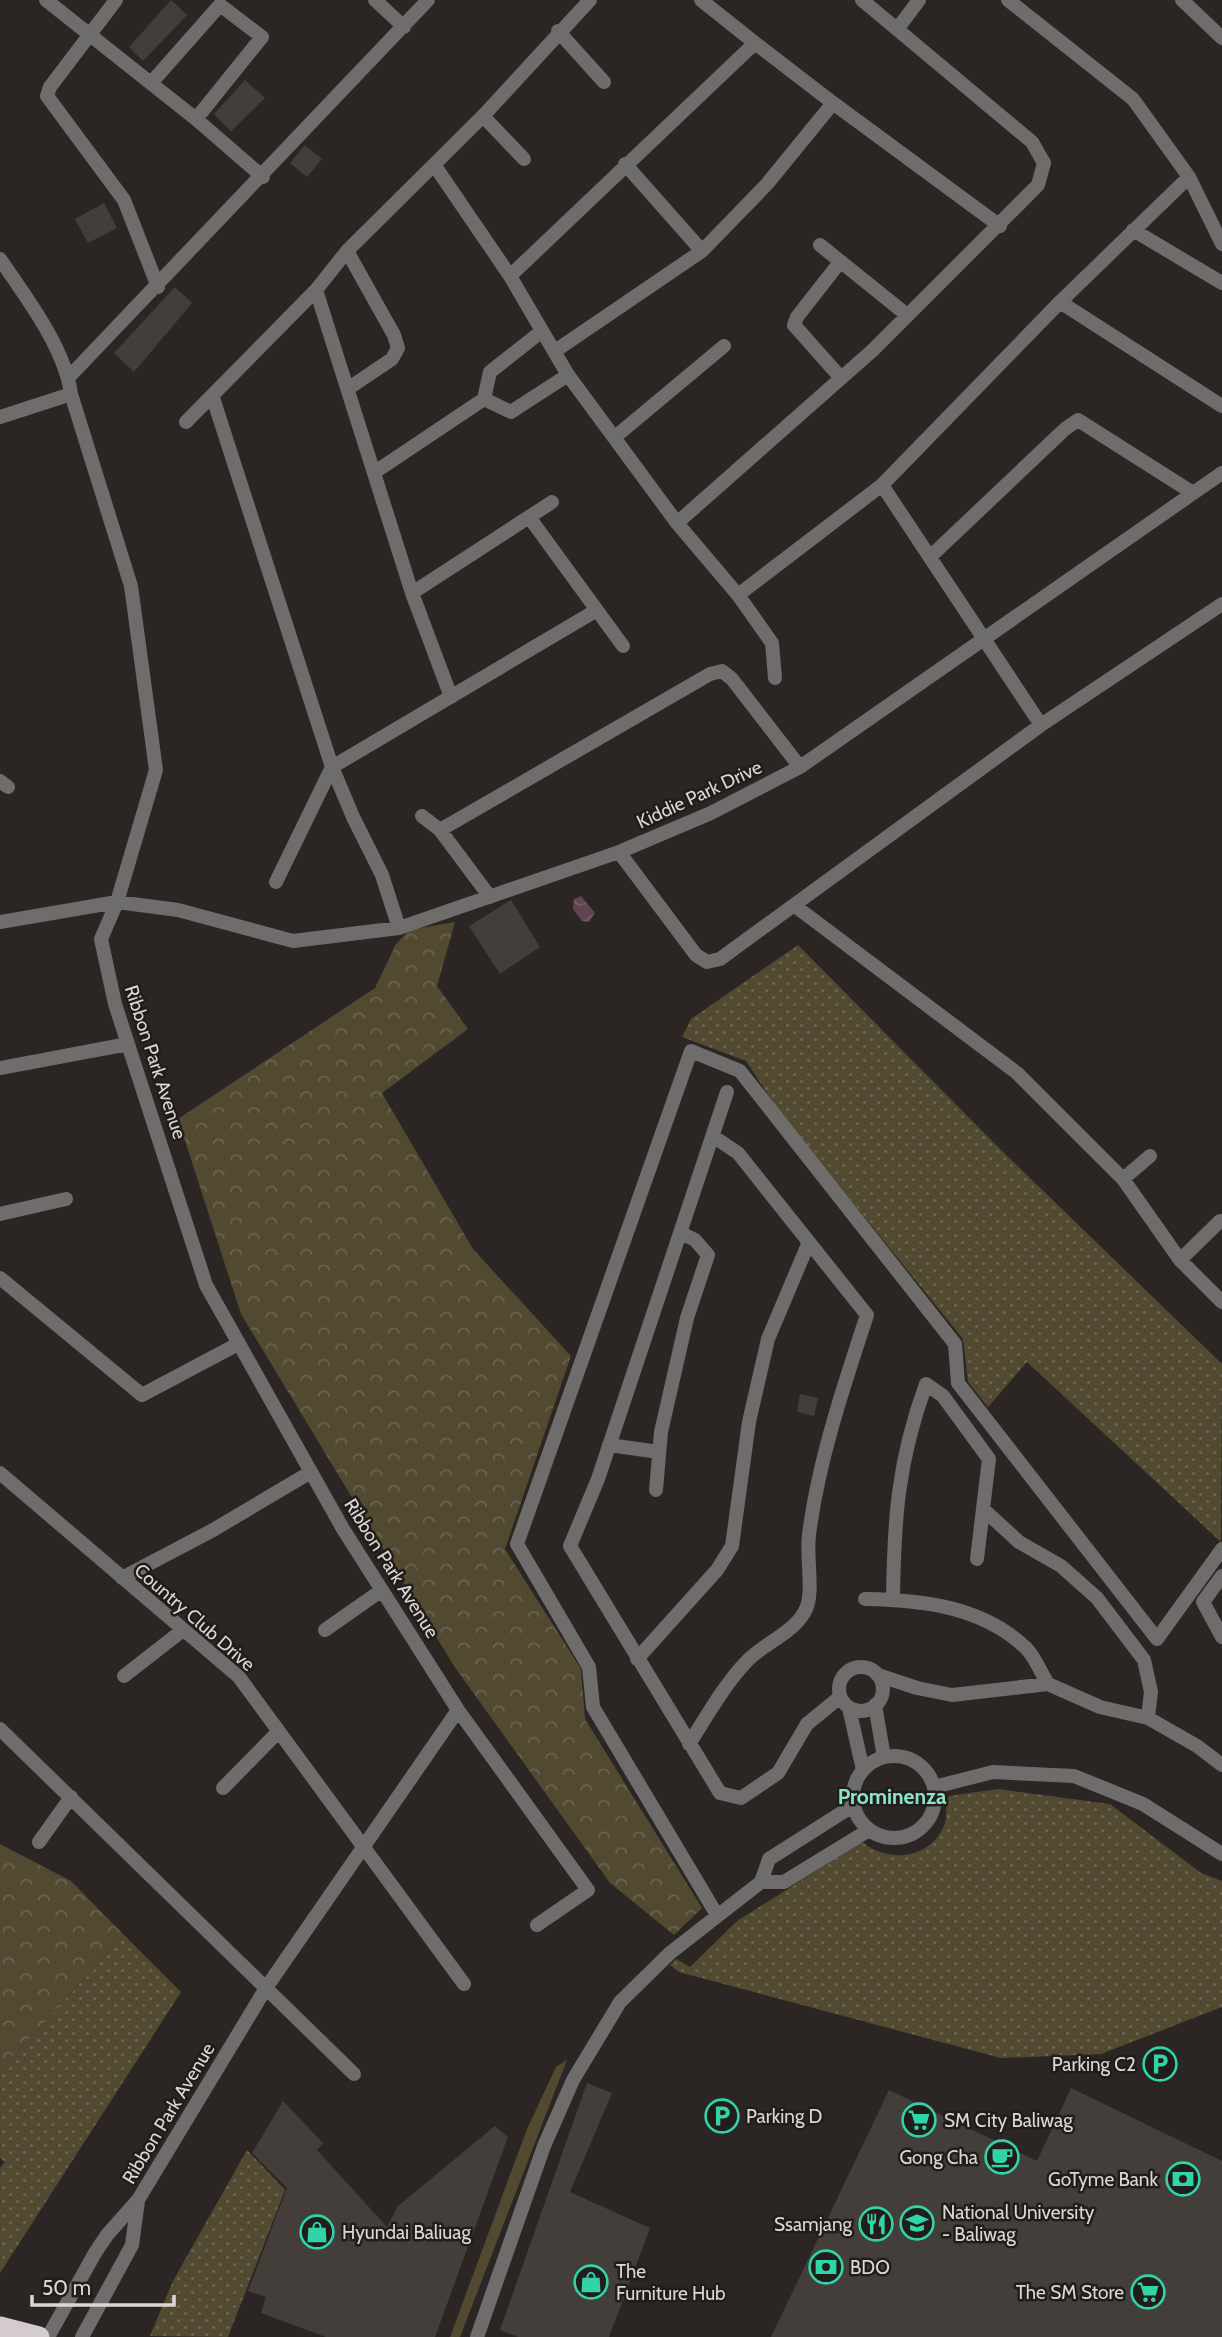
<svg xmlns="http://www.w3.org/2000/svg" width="1222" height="2337" viewBox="0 0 1222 2337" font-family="Cabin,sans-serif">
	<defs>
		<pattern id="grass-dots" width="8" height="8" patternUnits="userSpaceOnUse" patternTransform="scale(1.75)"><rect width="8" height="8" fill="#524a30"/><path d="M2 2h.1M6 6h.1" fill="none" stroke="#6a634d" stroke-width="1.8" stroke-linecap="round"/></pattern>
		<pattern id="forest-crowns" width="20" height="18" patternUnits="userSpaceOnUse" patternTransform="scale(1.75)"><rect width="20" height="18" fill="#524a30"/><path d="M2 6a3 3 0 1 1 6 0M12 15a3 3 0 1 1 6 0" fill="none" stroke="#6a634d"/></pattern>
		<pattern id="water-waves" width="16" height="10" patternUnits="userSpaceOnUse" patternTransform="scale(1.75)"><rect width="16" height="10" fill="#624352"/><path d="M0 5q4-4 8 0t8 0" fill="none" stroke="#785d6a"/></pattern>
	</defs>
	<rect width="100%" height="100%" fill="#2b2624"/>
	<!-- grass -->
	<path fill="url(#grass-dots)" d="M798 945 1000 1149 1222 1364 1221 1542 1027 1362 988 1407 968 1382 963 1339 778 1110 746 1061 682 1037 691 1019Z
		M998 1789 1110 1804 1201 1873 1222 1881V2007L1101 2054 1001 2058 679 1972 670 1965 676 1959 690 1967 737 1921 862 1842C890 1864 932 1859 945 1823 948 1814 944 1803 949 1796Z
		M124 1935 181 1992 0 2273V2168L5 2162 0 2158V2071Z
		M247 2150 285 2190 228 2337 150 2336 173 2281Z"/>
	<!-- forest -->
	<path fill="url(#forest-crowns)" d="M455 922 437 986 468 1029 382 1093 473 1249 571 1356 505 1549 581 1669 585 1719 702 1908 674 1935 610 1883 454 1666 241 1314 178 1119 375 988 396 944 409 930Z
		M0 1844 71 1881 124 1935 0 2071Z"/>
	<!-- garden -->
	<path fill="#524a30" d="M567 2060 460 2337H450L527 2129 556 2067Z"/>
	<!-- water -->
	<path fill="url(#water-waves)" d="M581 896 595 913 589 922 582 921 573 909 574 899Z"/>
	<!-- building -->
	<path fill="#433e3a" d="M171 0 187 15 143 61 129 47Z
		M245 80 265 98 231 131 214 114Z
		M305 145 322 159 307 177 290 163Z
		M104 203 117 228 88 243 75 219Z
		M175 287 192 303 134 372 114 353Z
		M511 900 540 947 500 974 469 926Z
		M800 1394 818 1398 814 1416 797 1412Z
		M587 2083 612 2093 570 2192 650 2228 609 2337H518L500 2330Z
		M1071 2088 1222 2161V2337H771L889 2090 1037 2161Z
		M283 2101 323 2143 317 2150 387 2227 398 2206 495 2126 508 2137 435 2337H326L261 2313 266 2297 248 2291 287 2188 252 2153Z"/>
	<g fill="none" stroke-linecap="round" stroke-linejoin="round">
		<!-- street -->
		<path stroke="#6f6c6c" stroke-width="14" d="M46 0 196 119 263 177
			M116 0 50 87 47 96 124 200 158 287
			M375 0 404 27
			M701 0 755 43
			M1008 0 1133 99 1189 177 1222 244
			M1182 0 1222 38
			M898 28 919 0
			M558 31 604 82
			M151 83 220 5 262 37 196 119
			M833 103 1000 226
			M483 116 524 159
			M625 164 702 251
			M435 166 510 276 568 375 677 523 738 595 772 643 775 678
			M1133 230 1222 283
			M820 245 907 315
			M347 251 394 335 398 348 392 359 349 388
			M0 259C26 297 65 348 71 394L131 586 156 770 117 902 101 939 115 1004 206 1285 343 1529 458 1710 588 1890 537 1925
			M840 262 797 317 794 325 841 378
			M510 276 755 43 833 103 767 184 702 251 555 351
			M316 290 412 593 451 697
			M1060 302 1222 406
			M69 377 428 0
			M213 398 332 767 276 882
			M484 399 511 412 568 375
			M0 417 71 394
			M186 422 316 290 347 251 483 116 590 0
			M615 437 724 346
			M375 472 484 399 490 372 542 331
			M882 485 1041 725
			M529 517 623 646
			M677 523 873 350 1038 185 1044 163 1032 142 862 0
			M930 557 1065 429 1078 420 1193 493
			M412 593 552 502
			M738 595 882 485 1060 302 1189 177
			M0 781 8 787
			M422 816 440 830 490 897
			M440 830 710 674 722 671 732 679 800 767
			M619 852 696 955 707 962 720 959 1041 725 1222 604
			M795 906 1017 1073 1123 1179 1180 1260 1222 1302
			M0 922 117 902 178 910 293 941 399 928 619 852 711 813 800 767 1222 473
			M399 928 382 875 353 817 332 767 597 610
			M0 1068 128 1044
			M727 1092 598 1479 570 1546 720 1793 741 1798 778 1773 807 1724 840 1697
			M1123 1179 1150 1156
			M0 1214 66 1199
			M1180 1260 1220 1221
			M0 1278 142 1395 238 1344
			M609 1445 659 1452
			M0 1473 239 1677 464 1984
			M656 1490 661 1432 687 1318 708 1255 695 1240 681 1233
			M983 1509 1019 1542 1061 1566 1097 1598 1144 1660 1151 1692 1148 1718
			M1222 1576 1203 1602 1222 1637
			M122 1578 213 1530 311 1472
			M865 1599C921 1600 982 1606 1026 1648 1035 1657 1041 1673 1048 1684
			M893 1599C894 1518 898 1461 926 1384L943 1396 989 1459 977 1559
			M325 1630 382 1590
			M637 1659 717 1570 732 1546 749 1422 768 1339 809 1242
			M839 1689a22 22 0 1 1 44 0a22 22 0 1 1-44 0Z
			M878 1675 917 1688 952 1695 1048 1684 1100 1707 1148 1718 1197 1746 1222 1765
			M124 1676 183 1630
			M875 1705 884 1757
			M849 1708 863 1770
			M0 1729 354 2074
			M689 1744C707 1716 724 1685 747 1661 764 1643 796 1632 806 1609 814 1593 806 1555 809 1535 818 1462 844 1385 867 1315L738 1153 714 1137
			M853 1797a41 41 0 1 1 82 0a41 41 0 1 1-82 0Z
			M934 1787 993 1772 1074 1776 1143 1804 1222 1854
			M223 1788 278 1732
			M39 1842 71 1797
			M761 1882H784L869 1830
			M717 1915 593 1707 589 1667 517 1544 691 1051 740 1071 955 1344 958 1383 1157 1639 1222 1549
			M48 2337 95 2253 107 2235 138 2200 266 1988 458 1710
			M82 2337 132 2245 138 2201
			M477 2337 544 2146 573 2080 620 2002 670 1953 761 1882 769 1859 854 1805"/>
		<!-- highway -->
		<path stroke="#d4cccc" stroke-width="21" d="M0 2327 39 2337"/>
	</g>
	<!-- icons -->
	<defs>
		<symbol id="parking-ring" viewBox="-11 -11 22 22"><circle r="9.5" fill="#221c1a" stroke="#31d4a9" stroke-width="1.5"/><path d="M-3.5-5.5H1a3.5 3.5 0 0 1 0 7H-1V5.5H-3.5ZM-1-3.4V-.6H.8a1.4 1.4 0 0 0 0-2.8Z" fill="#31d4a9"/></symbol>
		<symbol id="supermarket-ring" viewBox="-11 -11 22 22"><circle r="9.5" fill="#221c1a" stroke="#31d4a9" stroke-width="1.5"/><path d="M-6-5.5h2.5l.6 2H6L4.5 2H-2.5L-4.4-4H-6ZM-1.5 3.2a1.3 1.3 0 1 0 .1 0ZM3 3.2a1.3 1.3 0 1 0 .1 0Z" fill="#31d4a9"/></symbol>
		<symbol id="cafe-ring" viewBox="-11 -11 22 22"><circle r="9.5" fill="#221c1a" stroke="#31d4a9" stroke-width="1.5"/><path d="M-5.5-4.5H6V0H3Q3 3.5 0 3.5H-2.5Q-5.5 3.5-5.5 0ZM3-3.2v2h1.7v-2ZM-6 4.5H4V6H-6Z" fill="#31d4a9"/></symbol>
		<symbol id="bank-ring" viewBox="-11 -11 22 22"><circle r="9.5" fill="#221c1a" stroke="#31d4a9" stroke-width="1.5"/><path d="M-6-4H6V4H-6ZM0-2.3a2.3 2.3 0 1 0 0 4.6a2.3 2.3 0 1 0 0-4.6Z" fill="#31d4a9"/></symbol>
		<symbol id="university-ring" viewBox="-11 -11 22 22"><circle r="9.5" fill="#221c1a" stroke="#31d4a9" stroke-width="1.5"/><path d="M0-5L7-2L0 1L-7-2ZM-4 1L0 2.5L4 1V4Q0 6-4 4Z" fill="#31d4a9"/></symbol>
		<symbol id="restaurant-ring" viewBox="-11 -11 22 22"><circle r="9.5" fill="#221c1a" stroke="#31d4a9" stroke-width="1.5"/><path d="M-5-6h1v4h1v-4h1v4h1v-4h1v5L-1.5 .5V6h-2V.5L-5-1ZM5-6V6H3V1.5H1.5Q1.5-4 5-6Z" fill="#31d4a9"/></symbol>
		<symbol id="shop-ring" viewBox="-11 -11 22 22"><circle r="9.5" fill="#221c1a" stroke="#31d4a9" stroke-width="1.5"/><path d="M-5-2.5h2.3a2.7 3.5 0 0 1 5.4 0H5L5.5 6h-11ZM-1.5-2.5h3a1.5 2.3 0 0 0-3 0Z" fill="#31d4a9"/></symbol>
	</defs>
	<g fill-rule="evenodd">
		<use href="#parking-ring" x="1141" y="2045" width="38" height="38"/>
		<use href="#parking-ring" x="703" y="2097" width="38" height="38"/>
		<use href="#supermarket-ring" x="900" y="2101" width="38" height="38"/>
		<use href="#cafe-ring" x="983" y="2138" width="38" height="38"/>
		<use href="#bank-ring" x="1164" y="2160" width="38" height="38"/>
		<use href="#university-ring" x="898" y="2204" width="38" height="38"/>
		<use href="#restaurant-ring" x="857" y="2205" width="38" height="38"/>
		<use href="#shop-ring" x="298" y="2213" width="38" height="38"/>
		<use href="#bank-ring" x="807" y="2248" width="38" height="38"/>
		<use href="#shop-ring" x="572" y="2263" width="38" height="38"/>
		<use href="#supermarket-ring" x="1129" y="2273" width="38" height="38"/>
	</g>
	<g text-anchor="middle" stroke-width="5" stroke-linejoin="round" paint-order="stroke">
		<!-- street labels -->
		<g font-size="19" fill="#dbd7d5" stroke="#221c1a">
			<text transform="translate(699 794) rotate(-25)" y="7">Kiddie Park Drive</text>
			<text transform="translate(156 1062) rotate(72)" y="7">Ribbon Park Avenue</text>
			<text transform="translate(392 1568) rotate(58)" y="7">Ribbon Park Avenue</text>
			<text transform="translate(195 1617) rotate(41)" y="7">Country Club Drive</text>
			<text transform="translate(168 2113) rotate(-59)" y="7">Ribbon Park Avenue</text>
		</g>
		<!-- poi labels -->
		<g font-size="19" fill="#dbd7d5" stroke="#221c1a" text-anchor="start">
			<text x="1136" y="2071" text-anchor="end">Parking C2</text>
			<text x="746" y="2123">Parking D</text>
			<text x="944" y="2127">SM City Baliwag</text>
			<text x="978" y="2164" text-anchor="end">Gong Cha</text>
			<text x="1158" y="2186" text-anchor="end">GoTyme Bank</text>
			<text x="942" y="2219">National University<tspan x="942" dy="22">- Baliwag</tspan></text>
			<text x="852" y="2231" text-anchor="end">Ssamjang</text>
			<text x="342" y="2239">Hyundai Baliuag</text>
			<text x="850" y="2274">BDO</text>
			<text x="616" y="2278">The<tspan x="616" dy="22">Furniture Hub</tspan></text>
			<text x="1124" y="2299" text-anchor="end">The SM Store</text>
		</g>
		<!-- neighbourhood labels -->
		<g font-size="21" font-weight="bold" fill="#88e5c5" stroke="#221c1a">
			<text x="892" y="1804">Prominenza</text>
		</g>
	</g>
	<!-- scale -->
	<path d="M32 2295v10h142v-10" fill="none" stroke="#dbd7d5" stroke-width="3.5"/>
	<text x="42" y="2295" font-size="21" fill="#dbd7d5" stroke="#221c1a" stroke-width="5" paint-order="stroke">50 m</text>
</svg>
